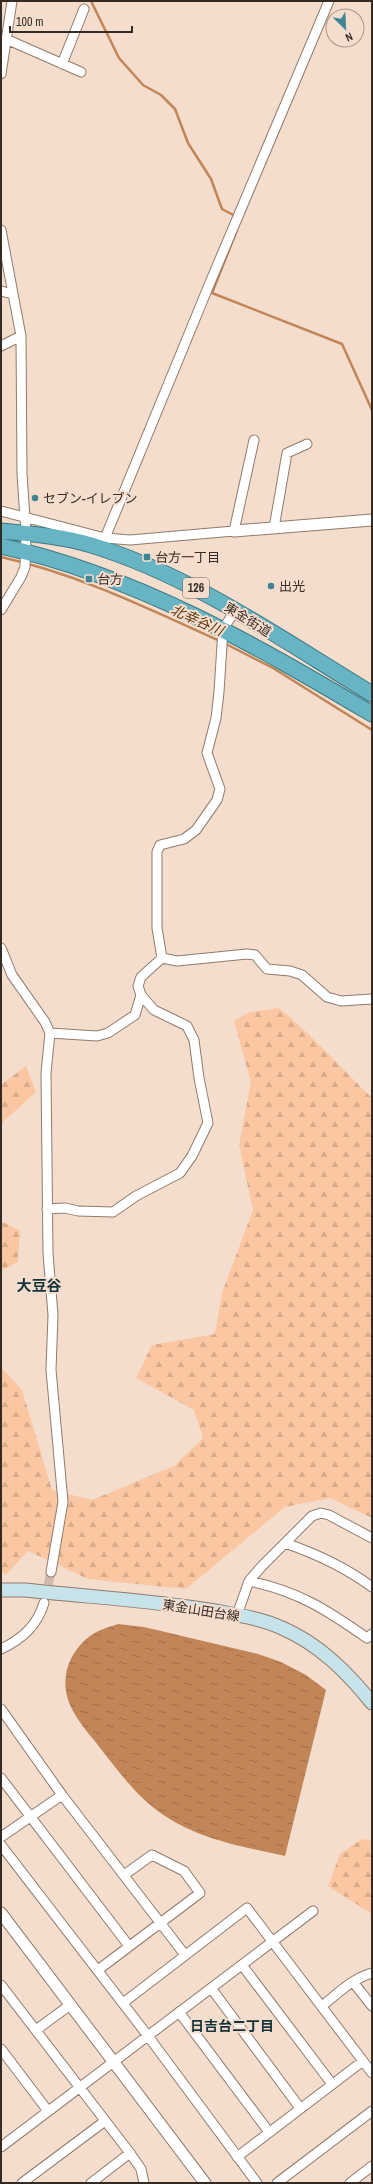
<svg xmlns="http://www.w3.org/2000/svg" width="373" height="2184" viewBox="0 0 373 2184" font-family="'Archivo Narrow','Noto Sans JP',sans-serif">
	<defs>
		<pattern id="forest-firs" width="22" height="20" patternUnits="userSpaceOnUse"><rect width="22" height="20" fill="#fbc7a2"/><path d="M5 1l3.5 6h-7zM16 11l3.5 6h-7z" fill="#d8ab8b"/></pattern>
		<pattern id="water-ripples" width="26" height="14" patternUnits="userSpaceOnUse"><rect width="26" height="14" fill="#c18557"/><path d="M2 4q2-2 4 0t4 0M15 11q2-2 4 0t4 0" fill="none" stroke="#9e6d48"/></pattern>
	</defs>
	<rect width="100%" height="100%" fill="#f4ddcc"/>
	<!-- forest -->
	<path fill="url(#forest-firs)" d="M279 1008C312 1035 341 1068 372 1098V1518L330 1498 285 1507 186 1589 88 1579 28 1551 6 1575 1 1572V1367L22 1390 52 1490 92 1500 174 1466 203 1438 194 1410 136 1378 152 1345 215 1334 222 1293 253 1210 239 1145 251 1082 234 1021 250 1012Z
		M26 1066 36 1092 4 1121 1 1126V1085Z
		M1 1221 20 1231 18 1262 1 1271Z
		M362 1839 372 1841V1914L328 1886 340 1854Z"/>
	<!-- water -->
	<path fill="url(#water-ripples)" d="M118 1624 144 1627 258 1654 281 1662 306 1675 326 1690 285 1856C244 1847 201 1840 165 1816 140 1800 122 1776 104 1753 94 1739 79 1724 72 1709 58 1683 67 1653 90 1636 98 1630 109 1627 118 1624Z"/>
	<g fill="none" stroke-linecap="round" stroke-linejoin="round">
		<!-- stream -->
		<path stroke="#c18557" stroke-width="2.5" d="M91 1 119 58 143 85 161 95 175 109 188 143 211 179 222 209 237 217
			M237 230 212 293 342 344 372 410
			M1 557C78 574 149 609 220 641
			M224 643 273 668 372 730"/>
		<!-- minor-tunnel -->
		<path stroke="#ceb9ab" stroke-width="9" stroke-dasharray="9 4.5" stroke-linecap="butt" d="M45 1598 51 1572"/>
		<defs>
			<path id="minor" d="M6 39 81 72
				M62 64 84 9
				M1 74 12 1
				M1 230 21 336 22 474 26 533 25 567 21 577 1 610
				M1 291 13 294
				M1 346 21 336
				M1 511 105 538 130 540 234 531 254 440
				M274 528 287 453 307 444
				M105 538 209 285 329 1
				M1 948 12 975 45 1022 50 1033 46 1073 48 1253 53 1315 51 1370 63 1502 51 1572
				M162 958 157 928V852L160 845 184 839 196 830 217 800 220 789 207 753 216 718 219 692 223 629 235 611
				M162 958 177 961 247 954 255 955 267 969 290 971 302 975 327 997 341 1001 372 999
				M50 1033 97 1036 108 1033 135 1015 141 995
				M47 1209 65 1208 78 1211 113 1212 136 1196 180 1173 192 1156 208 1123 199 1078 194 1040 187 1026 154 1010 141 995 138 986 141 977 162 958
				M285 1543C317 1554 345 1567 372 1587
				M249 1581C298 1591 327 1610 367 1638L372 1634
				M237 1615 249 1581 262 1566 312 1516 321 1513 329 1515 372 1538
				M1 1649C22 1639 37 1626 44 1603
				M1 1709 62 1795 185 1955
				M1 1778 129 1946
				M1 1837 62 1795
				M1 1845 148 2036 257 2183
				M242 1965 332 2084
				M98 1970 200 1893 184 1871 152 1855 124 1875
				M353 1982 372 2006
				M1 1985 130 2153 141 2169 144 2183
				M211 1988 300 2108
				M123 2003 247 1908 372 2073
				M322 2006C337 1994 353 1978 372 1973
				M179 2012 269 2132
				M36 2030 70 2005
				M1 2049 48 2111
				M1 2147 313 1911
				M237 2157 363 2061
				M22 2183 105 2121
				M91 2183 130 2153
				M277 2183 372 2111
				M350 2183 372 2166"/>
			<path id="tertiary" d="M234 531 372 520
				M1 1913 205 2183"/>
			<path id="secondary" d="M1 1590H25C88 1597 152 1600 215 1611 237 1615 261 1618 282 1628 319 1644 347 1672 372 1703"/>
			<path id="trunk" d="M1 531C31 534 62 536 91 545 193 576 281 639 372 694
				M1 546C135 575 255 645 372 714"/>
		</defs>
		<!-- minor casing -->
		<use href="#minor" stroke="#907b6c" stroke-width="11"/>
		<!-- tertiary casing -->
		<use href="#tertiary" stroke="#907b6c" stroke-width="13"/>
		<!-- secondary casing -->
		<use href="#secondary" stroke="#907b6c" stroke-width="15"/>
		<!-- trunk casing -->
		<use href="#trunk" stroke="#3c7883" stroke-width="17"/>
		<!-- minor -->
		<use href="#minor" stroke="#fff" stroke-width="9"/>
		<!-- tertiary -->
		<use href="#tertiary" stroke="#fff" stroke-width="11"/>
		<!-- secondary -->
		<use href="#secondary" stroke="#c6e3e9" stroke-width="13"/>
		<!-- trunk -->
		<use href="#trunk" stroke="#66b4c4" stroke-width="15"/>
	</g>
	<!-- markers -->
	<g fill="#418594" stroke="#f4ddcc" stroke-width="1.5">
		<circle cx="35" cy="498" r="4"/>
		<rect x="143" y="553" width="8" height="8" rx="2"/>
		<rect x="85" y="575" width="8" height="8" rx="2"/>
		<circle cx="271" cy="586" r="4"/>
	</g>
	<g text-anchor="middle" stroke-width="4" stroke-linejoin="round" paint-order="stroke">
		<!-- shield labels -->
		<rect fill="#f4ddcc" stroke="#6e6057" stroke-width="1" x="183" y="578" width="26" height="20" rx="3"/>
		<g font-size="12" font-weight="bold" fill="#342b25">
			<text x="196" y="592">126</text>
		</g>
		<!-- poi labels -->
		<g font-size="13" fill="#342b25" stroke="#f4ddcc" text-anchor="start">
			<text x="43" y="503">セブン-イレブン</text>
			<text x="155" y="562">台方一丁目</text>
			<text x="97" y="584">台方</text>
			<text x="279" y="591">出光</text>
		</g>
		<!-- street labels -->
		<g font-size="13" fill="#342b25" stroke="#f4ddcc">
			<text transform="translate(248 619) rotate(32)" y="5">東金街道</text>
			<text transform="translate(201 1610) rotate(9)" y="5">東金山田台線</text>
		</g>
		<!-- water labels -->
		<g font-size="14" font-style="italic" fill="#5c330f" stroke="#f4ddcc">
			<text transform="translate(197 620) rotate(24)" y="5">北幸谷川</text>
		</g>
		<!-- neighbourhood labels -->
		<g font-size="14" font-weight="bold" fill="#12333a" stroke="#f4ddcc">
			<text x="232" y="2031">日吉台二丁目</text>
		</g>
		<!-- quarter labels -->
		<g font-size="15" font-weight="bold" fill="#12333a" stroke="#f4ddcc">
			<text x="39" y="1291">大豆谷</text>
		</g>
	</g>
	<!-- border -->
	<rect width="373" height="2184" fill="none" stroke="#342b25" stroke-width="4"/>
	<!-- north arrow -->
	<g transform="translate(345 28) rotate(156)"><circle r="19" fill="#f4ddcc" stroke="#a79689"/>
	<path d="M0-3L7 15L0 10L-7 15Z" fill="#418594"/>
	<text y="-6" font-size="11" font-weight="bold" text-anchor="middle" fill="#342b25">N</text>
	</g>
	<!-- scale -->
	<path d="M10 26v6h122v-6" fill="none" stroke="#342b25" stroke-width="2"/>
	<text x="16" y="26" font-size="12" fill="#342b25" stroke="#f4ddcc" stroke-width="3" paint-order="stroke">100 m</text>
</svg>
